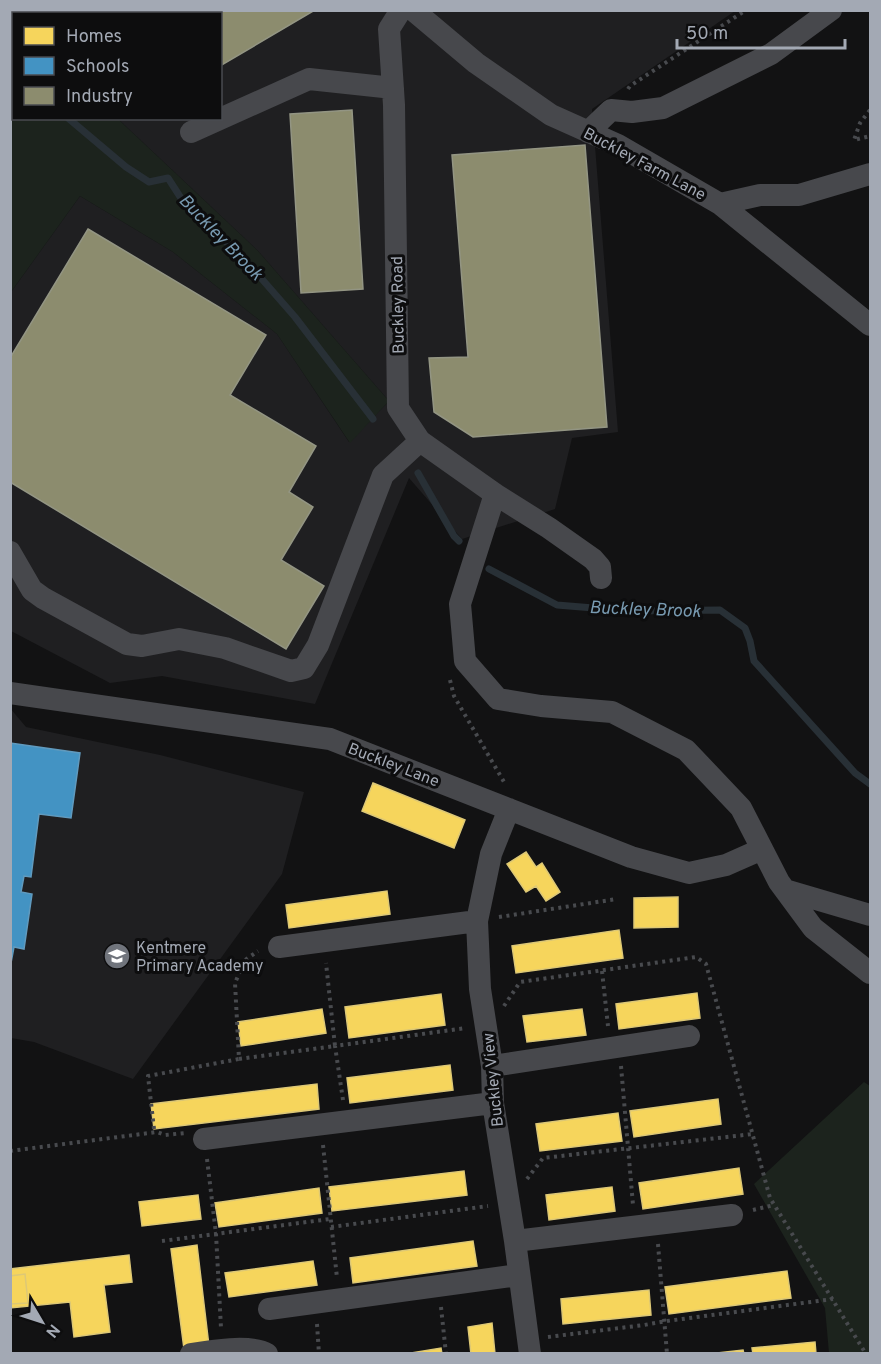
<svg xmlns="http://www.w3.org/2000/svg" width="881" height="1364" viewBox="0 0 881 1364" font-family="Overpass,sans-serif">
	<rect width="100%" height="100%" fill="#121213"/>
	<!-- built -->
	<path fill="#1f1f21" d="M11 11H735L592 109 618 432 572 438 555 509 462 539 409 478 315 704 162 676 110 683 11 631V292L80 196 173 252 277 334 349 442 389 401 258 251 118 119 220 118V14H14L13 54 11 51Z
		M10 708 26 727 160 755 304 792 282 874 133 1079 34 1042 11 1038Z"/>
	<!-- green -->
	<path fill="#1c231d" d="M11 51 14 54V118L118 119 258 251 389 401 350 443 277 334 173 252 80 196 11 292Z
		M864 1082 870 1086V1353H829L825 1308 754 1184Z"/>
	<!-- homes -->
	<path fill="#f6d55c" stroke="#ddc876" stroke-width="1.5" d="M373 783 465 820 454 848 362 811Z
		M526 852 536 867 542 863 560 892 546 901 536 886 526 892 507 864Z
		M387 891 390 914 289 928 286 905Z
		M678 897V927L634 928V898Z
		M619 930 623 958 516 973 512 946Z
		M697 993 700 1018 619 1029 616 1004Z
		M441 994 445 1025 349 1038 345 1007Z
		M322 1009 326 1033 241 1046 238 1022Z
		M582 1009 586 1035 527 1042 523 1016Z
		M450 1065 453 1090 350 1103 347 1078Z
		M317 1084 319 1109 154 1129 151 1104Z
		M718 1099 721 1124 634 1137 630 1111Z
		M618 1113 622 1141 540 1151 536 1124Z
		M739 1168 743 1194 643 1209 639 1183Z
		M464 1171 467 1195 332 1211 329 1187Z
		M612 1187 615 1211 549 1220 546 1195Z
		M319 1188 322 1213 219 1227 215 1203Z
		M198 1195 201 1219 142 1226 139 1202Z
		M473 1241 477 1266 353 1283 350 1258Z
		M197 1245 209 1346 184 1349 171 1249Z
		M129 1255 132 1282 104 1285 110 1332 74 1337 70 1302 10 1308V1269Z
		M313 1261 317 1285 229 1297 225 1273Z
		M787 1271 791 1298 669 1314 665 1287Z
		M25 1274 28 1303 10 1304V1276Z
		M649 1290 651 1315 563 1324 561 1299Z
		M492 1323 495 1354H471L468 1327Z
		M815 1342 816 1354H753L752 1348Z
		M441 1348 442 1354H405Z
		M743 1350 744 1354H708Z"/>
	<!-- schools -->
	<path fill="#4393c3" stroke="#609abe" stroke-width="1.5" d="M10 743 80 753 71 818 39 814 31 877 24 876 21 892 32 894 24 949 14 947 10 968Z"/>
	<!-- industry -->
	<path fill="#8c8c6e" stroke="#939583" stroke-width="1.5" d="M180 10H315L220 66V14H175Z
		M352 110 363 289 301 293 290 114Z
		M585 145 607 427 473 437 434 412 429 358 468 357 452 155Z
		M88 229 266 335 230 395 316 446 289 492 313 507 281 560 324 586 286 649 10 482V358Z"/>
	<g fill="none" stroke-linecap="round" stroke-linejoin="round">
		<!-- stream -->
		<path stroke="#283036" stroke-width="7" d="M10 71 14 74
			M68 118 126 167 149 182 168 178 188 209 240 254 295 317 373 419
			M418 473 454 536 459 541
			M489 569 557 605 630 611 720 610 745 628 750 641 754 661 855 773 870 784"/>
		<!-- path -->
		<path stroke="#484a4e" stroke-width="4" stroke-dasharray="3 4.5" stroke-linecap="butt" d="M628 89 630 86 746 10
			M870 110 860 123 854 140 870 136
			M450 680 454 696 504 782
			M499 917 617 899
			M602 971 608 1026
			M504 1006 520 982 696 957 706 964 770 1198 866 1354
			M239 1059 335 1046 326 963
			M621 1066 633 1205
			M343 1100 335 1046 466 1028
			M154 1129 148 1076 239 1059 235 983 245 960 258 951
			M323 1145 337 1278
			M10 1151 157 1132 165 1135 185 1133
			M207 1159 216 1234 221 1328
			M527 1179 543 1158 753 1134
			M753 1210 774 1205
			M331 1227 488 1206
			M162 1241 330 1219
			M658 1244 667 1354
			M441 1307 446 1354
			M317 1324 319 1354
			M548 1337 644 1325 667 1321 833 1299"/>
		<!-- minor -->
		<path stroke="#47484c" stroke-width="22" d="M401 10 389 29 394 105 398 408 420 441 495 494 549 528 593 559 600 567 601 578
			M413 10 476 63 551 115 618 145 720 204 870 325
			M191 132 309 79 393 88
			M588 132 611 110 632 112 663 108 771 54 831 10
			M720 204 760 195H799L870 174
			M495 494 460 604 465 661 498 699 541 706 612 712 686 750 741 808 779 882 813 928 870 973
			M10 552 32 590 43 598 127 644 142 646 179 639 225 648 291 671 304 668 318 645 383 475 420 441
			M10 693 330 739 631 857 689 873 726 865 762 849
			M509 809 491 854 477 921 480 989 492 1066 493 1103 515 1241 530 1354
			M785 890 870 915
			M279 947 477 921
			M492 1066 689 1036
			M204 1139 493 1103
			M515 1241 732 1215
			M269 1309 519 1275
			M191 1354C209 1351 252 1344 267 1354"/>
	</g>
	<!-- icons -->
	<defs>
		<symbol id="school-disc" viewBox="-11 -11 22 22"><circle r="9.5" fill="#70747c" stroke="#0d0d0e"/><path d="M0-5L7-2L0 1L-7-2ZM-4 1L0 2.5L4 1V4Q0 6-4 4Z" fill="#fff"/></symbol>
	</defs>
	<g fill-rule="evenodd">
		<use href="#school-disc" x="102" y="941" width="30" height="30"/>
	</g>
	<g text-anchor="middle" stroke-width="6" stroke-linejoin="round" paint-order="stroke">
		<!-- street labels -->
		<g font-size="16" fill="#a3a9b4" stroke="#0d0d0e">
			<text transform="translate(645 163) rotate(28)" y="6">Buckley Farm Lane</text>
			<text transform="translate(397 305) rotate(-91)" y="6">Buckley Road</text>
			<text transform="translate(394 764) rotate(21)" y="6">Buckley Lane</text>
			<text transform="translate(492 1080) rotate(-96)" y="6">Buckley View</text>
		</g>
		<!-- poi labels -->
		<g font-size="16" fill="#a3a9b4" stroke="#0d0d0e" text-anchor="start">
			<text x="136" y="953">Kentmere<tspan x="136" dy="18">Primary Academy</tspan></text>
		</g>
		<!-- water labels -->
		<g font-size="18" font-style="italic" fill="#789ab1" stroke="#0d0d0e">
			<text transform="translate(221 237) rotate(46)" y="6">Buckley Brook</text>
			<text transform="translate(645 609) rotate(2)" y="6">Buckley Brook</text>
		</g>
	</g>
	<!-- border -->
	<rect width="881" height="1364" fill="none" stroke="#a3a9b4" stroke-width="24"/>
	<!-- legend -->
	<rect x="12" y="12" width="210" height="108" fill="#0d0d0e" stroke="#494b50" stroke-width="1.5"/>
	<rect x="24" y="27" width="30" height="18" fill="#f6d55c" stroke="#494b50" stroke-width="1.5"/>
	<text x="66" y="42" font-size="18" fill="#a3a9b4">Homes</text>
	<rect x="24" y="57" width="30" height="18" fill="#4393c3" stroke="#494b50" stroke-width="1.5"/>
	<text x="66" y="72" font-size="18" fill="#a3a9b4">Schools</text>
	<rect x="24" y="87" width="30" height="18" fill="#8c8c6e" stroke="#494b50" stroke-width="1.5"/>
	<text x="66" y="102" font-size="18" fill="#a3a9b4">Industry</text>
	<!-- north arrow -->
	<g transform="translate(42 1322) rotate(129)" stroke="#0d0d0e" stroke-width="4.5" paint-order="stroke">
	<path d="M0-4.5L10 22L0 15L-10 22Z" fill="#a3a9b4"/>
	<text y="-9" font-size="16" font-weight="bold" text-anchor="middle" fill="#a3a9b4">N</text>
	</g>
	<!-- scale -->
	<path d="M677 39v9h168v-9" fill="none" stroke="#a3a9b4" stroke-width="3"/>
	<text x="686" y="39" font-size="18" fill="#a3a9b4" stroke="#0d0d0e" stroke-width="4.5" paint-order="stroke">50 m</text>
</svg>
